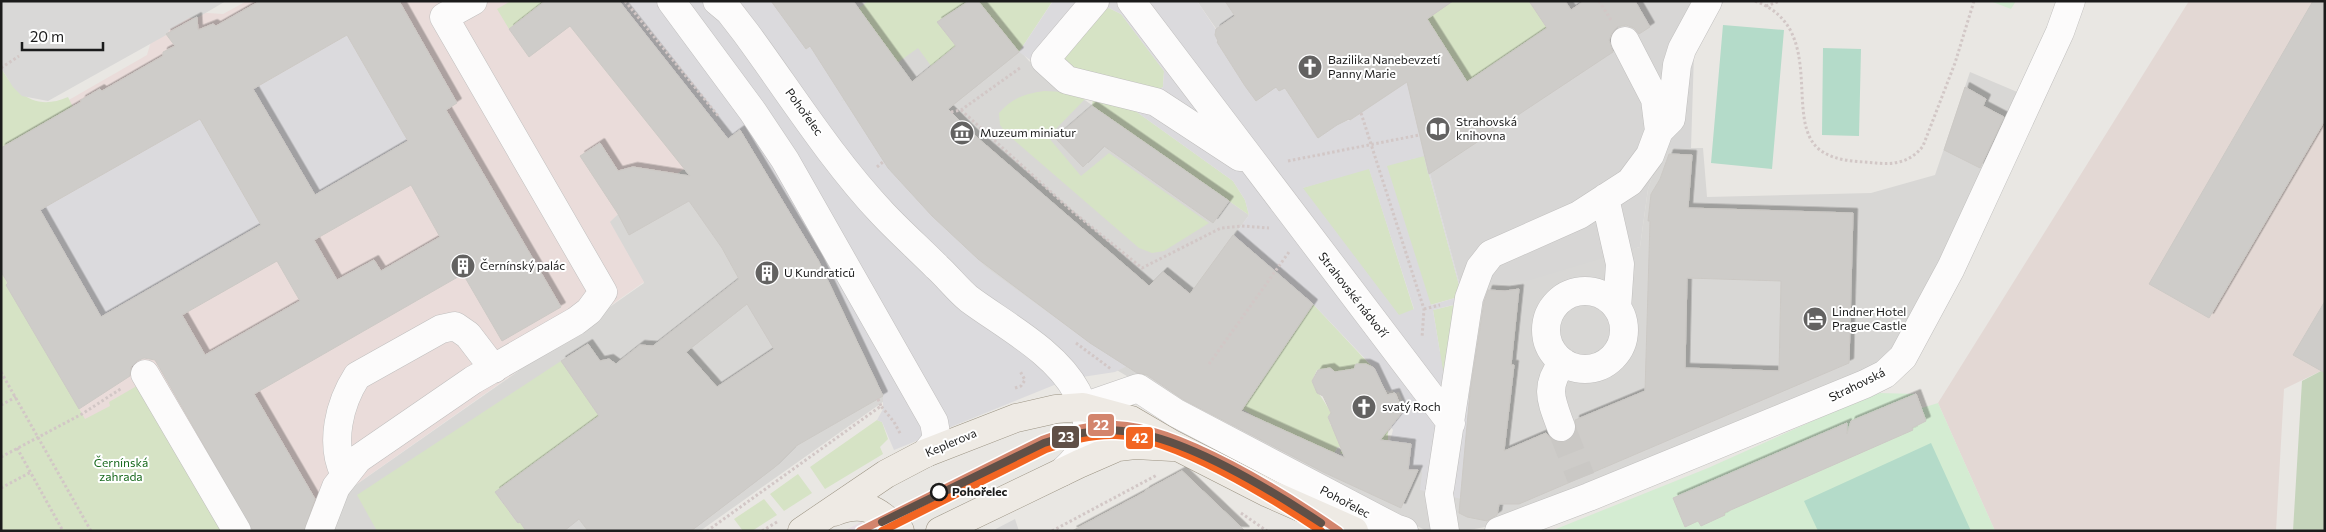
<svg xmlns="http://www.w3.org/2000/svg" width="2326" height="532" viewBox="0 0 2326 532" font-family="Commissioner,sans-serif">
	<defs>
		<filter id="shadow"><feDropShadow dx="4.5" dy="-4.5" stdDeviation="0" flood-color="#0004"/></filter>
	</defs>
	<rect width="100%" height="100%" fill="#e9e7e3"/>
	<!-- residential -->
	<path fill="#d8d7d5" d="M748 1H976L1029 61 1249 215 1234 236 1313 304 1243 409 1336 451 1338 447 1342 449 1341 453 1372 439 1390 441 1476 286 1640 247 1648 189 1662 148H1703L1707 197 1871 193 1935 175 1970 72 2022 94 1896 348 1874 365 1601 482 1485 527 1464 531H1427L1190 413 1050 331 944 248Z
		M742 125 823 257 890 397 700 531H290L644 283 609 222 618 214 728 139Z"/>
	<!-- commercial -->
	<path fill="#eadcda" d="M247 1H630L734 130 728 139 618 214 610 222 644 282 290 531H212L80 443 1 303V139L147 55 154 31 193 12 223 14Z"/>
	<!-- industrial -->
	<path fill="#e6dde2" d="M861 522 871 531H844Z"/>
	<!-- religious -->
	<path fill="#d7d6d5" d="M1197 1H1724L1694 53 1691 148H1662L1648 189 1640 247 1530 280 1476 286 1462 293 1430 174 1371 106 1317 139 1276 88 1256 101 1217 42 1215 35 1217 30Z"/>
	<!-- military -->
	<path fill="#e3d8d4" d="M2189 1H2325V365L2321 371 2284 389 2276 531H1995L1938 403Z"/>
	<!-- grass -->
	<path fill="#d6e3c5" d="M511 1H545L509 29 497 9Z
		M868 1H969L937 22 956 46 931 66 918 48 897 63 858 9Z
		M976 1H1051L1052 2 1019 52Z
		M1453 1H1529L1547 28 1467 82 1427 19Z
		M1109 8 1121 14 1164 71 1163 87 1150 94 1064 64 1063 54 1097 11Z
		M1 68C17 95 36 111 68 97L73 107 1 148Z
		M1044 91 1065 92 1085 99 1048 137 1081 176 1109 153 1209 223 1164 251 1152 253 1139 248 1006 133 1000 125 999 113C1012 98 1024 94 1044 91Z
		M1093 98 1134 110 1233 181 1245 200 1249 215 1092 106Z
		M1424 156 1462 296 1430 305 1386 165Z
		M1369 168 1414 310 1399 316 1302 188Z
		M1 272 85 419 110 406 109 402 142 383 226 531H1Z
		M1462 303 1444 377 1433 310Z
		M1313 304 1372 367 1366 364H1356L1354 369 1335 372 1330 368 1317 370 1312 381C1317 393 1325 401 1331 413L1328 417 1331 426 1341 430 1388 429V440L1372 439 1362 462 1340 453 1342 448 1338 447 1334 453 1259 419 1242 409Z
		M561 361 599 416 495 492 503 504 505 502 511 511 509 512 517 523 520 522 526 531H377L357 495Z
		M877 420 882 422 888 439 880 447 883 454 825 489 810 467Z
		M798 474 812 493 784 511 770 494Z
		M764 499 777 515 752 531H743L734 519Z"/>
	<!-- forest -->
	<path fill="#c5d4bb" d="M2325 365V531H2293L2302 381 2321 371Z"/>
	<!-- park -->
	<path fill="#d4ecd2" d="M1990 1H2016L2011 9Z
		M1880 393 1915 394 1922 408 1938 403 1995 531H1551L1708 468 1864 398Z"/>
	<!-- pitch -->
	<path fill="#b4dbc9" d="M1723 25 1784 30 1772 169 1711 163Z
		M1823 48 1861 49 1859 136 1822 135Z
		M1931 443 1971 531H1818L1804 501Z"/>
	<!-- parking -->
	<path fill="#d9d8d7" d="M1 1H226L197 18H189L169 30 168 34 48 101 22 96 13 87 1 68Z
		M1015 519 1019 531H992Z"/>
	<!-- plaza -->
	<path fill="#dbdadd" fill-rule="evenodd" d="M619 1H771L806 49 810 46 845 98 841 101 844 100 888 168 933 217 986 267 1090 343 1127 366 1115 372 1069 379 894 450 882 422 877 420 883 409V395L849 322 818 259 741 130 728 139Z
		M1053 1H1197L1217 31 1215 32 1217 42 1256 101 1276 87 1279 91 1285 88 1317 138 1337 124 1350 120 1371 106 1406 77 1428 174 1430 173 1462 293 1473 361 1462 499 1420 490 1422 473 1421 470H1408L1411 446 1390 441 1393 430 1391 427 1399 413 1403 411 1399 402 1402 400 1399 392 1395 393 1392 390 1390 392 1374 383 1378 376 1374 368 1313 304 1234 236 1249 215 1245 200 1233 181 1134 110 1093 98 1085 99 1019 52ZM1109 8 1121 14 1164 71 1163 87 1150 94 1064 64 1063 53 1097 11ZM1424 156 1462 296 1431 305 1387 166ZM1369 169 1414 309 1399 315 1303 188ZM1461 303 1444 377 1433 310Z
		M347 35 408 141 315 195 253 89Z
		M200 119 261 225 101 317 40 210Z"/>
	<!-- building -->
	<path fill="#ceccc9" stroke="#ccc9c5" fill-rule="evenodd" filter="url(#shadow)" d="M260 1H399L457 103 446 110 561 307 502 341 463 274 254 394 315 499 304 531H253L155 360 144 358 137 361 131 367 130 376 79 409 6 285 8 283 1 272V148L81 102V100L100 89 102 91 163 56V52L175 46 166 34 197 17 198 30 213 24 216 26ZM347 35 408 141 315 195 253 89ZM200 119 261 225 101 317 40 210ZM411 185 440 237 381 271 374 260 337 280 314 240ZM277 261 300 301 205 355 182 315Z
		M545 1H619L728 139 740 130 818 260 883 396 796 446 775 467 691 531H588L579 519 564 531H526L520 522 518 523 495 492 599 416 561 361 588 344 600 361 609 359 616 364 640 345 653 346 739 279 722 248 689 201 629 235 618 214 580 156 600 143 618 171 633 167 690 176 570 26 529 57 509 29ZM747 304 774 349 717 387 686 352Z
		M771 1H853L912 82 956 46 937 22 969 1H978L1019 52 948 109 972 133 1149 286 1163 272 1190 294 1233 235 1313 304 1241 411 1345 458 1328 417 1331 413 1323 396 1317 393 1312 381 1318 370 1330 368 1335 372 1354 369 1356 364H1366L1374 368 1387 395 1395 393 1403 411 1380 440 1411 444 1408 470H1418L1401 508 1323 472 1184 400 1147 375 1137 373 1090 343 978 259 932 216 888 168 810 46 806 49Z
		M1225 1H1453L1427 19 1467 82 1547 28 1529 1H1565L1571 10 1584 1H1635L1650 27 1639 34 1634 28 1626 25 1617 27 1612 33 1609 40 1613 52 1429 174 1407 82 1350 120 1349 119 1337 125 1318 138 1285 88 1279 91 1276 87 1256 101 1245 86 1217 42 1218 41 1215 35 1216 29 1235 16Z
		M2313 1H2325V120L2209 318 2149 284Z
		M1965 87 1986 99 1983 106 2004 117 1980 168 1944 150Z
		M1092 106 1229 201 1213 223 1104 146 1083 167 1055 138Z
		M1669 154 1692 155 1688 208 1853 213 1849 363 1519 504H1499L1497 515 1487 521 1467 517 1459 513 1470 392 1484 302 1488 290 1505 291 1519 289 1511 365H1514L1504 451 1546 433 1551 439 1558 442 1567 441 1573 437 1576 430 1575 420 1645 391 1650 221H1648L1651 194 1660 179ZM1687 278 1781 281 1779 371 1685 368Z
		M2325 301V373L2293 355Z
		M1916 394 1926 421 1912 428 1913 430 1724 513 1725 515 1701 526 1698 521 1685 527 1673 498 1847 423V434L1851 421Z
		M1182 471 1245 531H1072L1145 492V491Z"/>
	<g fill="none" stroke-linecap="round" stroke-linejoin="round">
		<!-- minor-tunnel -->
		<path stroke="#cac8c5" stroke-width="28" stroke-dasharray="28 14" stroke-linecap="butt" d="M1561 427 1581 478"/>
		<defs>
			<path id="minor" d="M671 1 753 112 785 160 934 422 937 439 926 453
				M717 1 729 11 746 33C790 93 832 160 883 214 900 232 919 249 937 267 948 277 958 290 969 299 1004 325 1056 352 1077 392 1094 427 1091 447 1062 472
				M1095 1 1045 60 1067 80 1156 102 1240 157
				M1131 1 1451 423
				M1625 41 1655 99 1659 131
				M1605 198 1620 264 1617 308
				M1546 330a39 39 0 1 1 78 0a39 39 0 1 1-78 0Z
				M145 374 237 531
				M1083 407 1138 388 1176 413 1395 528 1404 531
				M1561 427C1551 400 1544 387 1563 362
				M344 473C330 443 339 404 357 376L441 329 455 326 468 335 494 369
				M1440 488 1469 298 1480 268 1491 254 1579 215 1630 182 1650 155 1659 131 1671 119 1677 65 1682 49 1708 1
				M1439 494 1445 531
				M319 531 336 487 358 459 473 380 576 321 589 311 603 292 444 17 473 1
				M1499 531 1589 497 1865 384 1885 374 1903 357 1951 268 2060 32 2071 1"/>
			<path id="major" d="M834 512C865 499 877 511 900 531
				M802 531 886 474 926 453 1016 418 1056 409 1083 407 1131 420 1172 444 1268 493 1354 531
				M940 531 1079 464 1118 447 1135 445 1172 447"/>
		</defs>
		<!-- minor casing -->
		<use href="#minor" stroke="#c0bfbe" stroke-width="29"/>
		<!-- major casing -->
		<use href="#major" stroke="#9b9383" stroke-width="29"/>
		<!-- path -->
		<path stroke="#d2c7c6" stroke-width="3" stroke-dasharray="2.5 2.5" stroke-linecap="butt" d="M625 1 719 117
			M1599 1 1611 20
			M1755 1C1829 28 1782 121 1820 150 1836 162 1857 161 1876 163 1894 165 1911 162 1923 146L1955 63 1974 1
			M1766 6 1780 1
			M1 68 19 56
			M961 110 1072 211 1142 268 1221 228 1242 226 1269 228
			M951 112 961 110 1020 68
			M1361 113 1424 309 1422 338
			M1288 161 1419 135
			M877 167 884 161
			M1424 309 1440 305
			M1076 343 1111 369
			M1209 364 1289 252
			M1 372 91 531
			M1015 388 1021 386 1025 380 1020 371
			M878 399 881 406
			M1 405 16 397
			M17 448 63 531
			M1 457 82 414 122 388
			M1 488 31 472
			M1241 513 1267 531
			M707 531 881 406 894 422 901 435
			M762 531 777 522
			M1052 531 1157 475"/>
		<!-- minor -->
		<use href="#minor" stroke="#fcfbfb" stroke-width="28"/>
		<!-- major -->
		<use href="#major" stroke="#eeeae4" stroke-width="28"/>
		<defs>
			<path id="tram-1" d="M860 531 1042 440C1066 431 1090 424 1116 425 1179 427 1286 494 1339 531"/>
			<path id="tram-2" d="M882 531 1046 449C1069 441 1091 434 1116 435 1174 437 1272 498 1321 531"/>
			<path id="tram-3" d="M882 522 1044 443C1070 435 1096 428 1123 431 1183 436 1271 490 1321 523"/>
		</defs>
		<!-- tram-1 casing -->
		<use href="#tram-1" stroke="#fff" stroke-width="11"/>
		<!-- tram-2 casing -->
		<use href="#tram-2" stroke="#fff" stroke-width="11"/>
		<!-- tram-3 casing -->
		<use href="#tram-3" stroke="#fff" stroke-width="11"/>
		<!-- tram-1 -->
		<use href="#tram-1" stroke="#d3856d" stroke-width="8"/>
		<!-- tram-2 -->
		<use href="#tram-2" stroke="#f26522" stroke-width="8"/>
		<!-- tram-3 -->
		<use href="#tram-3" stroke="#605047" stroke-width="8"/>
	</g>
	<!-- icons -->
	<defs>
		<symbol id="church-disc" viewBox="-11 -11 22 22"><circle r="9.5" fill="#636261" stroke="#fff"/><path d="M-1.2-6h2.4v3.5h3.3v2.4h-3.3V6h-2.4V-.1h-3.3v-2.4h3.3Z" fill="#fff"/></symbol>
		<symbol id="library-disc" viewBox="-11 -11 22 22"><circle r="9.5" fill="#636261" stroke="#fff"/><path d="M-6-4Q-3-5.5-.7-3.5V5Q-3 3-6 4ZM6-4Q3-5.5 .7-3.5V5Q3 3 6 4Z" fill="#fff"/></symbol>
		<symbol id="museum-disc" viewBox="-11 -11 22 22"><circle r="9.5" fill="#636261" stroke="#fff"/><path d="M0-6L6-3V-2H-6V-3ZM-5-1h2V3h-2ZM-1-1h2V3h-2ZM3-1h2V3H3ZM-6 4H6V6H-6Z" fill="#fff"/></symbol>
		<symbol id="building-disc" viewBox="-11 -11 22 22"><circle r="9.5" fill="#636261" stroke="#fff"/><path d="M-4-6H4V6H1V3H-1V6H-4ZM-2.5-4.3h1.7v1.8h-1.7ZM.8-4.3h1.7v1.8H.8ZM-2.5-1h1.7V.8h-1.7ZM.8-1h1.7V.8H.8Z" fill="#fff"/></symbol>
		<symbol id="hotel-disc" viewBox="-11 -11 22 22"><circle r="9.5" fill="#636261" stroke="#fff"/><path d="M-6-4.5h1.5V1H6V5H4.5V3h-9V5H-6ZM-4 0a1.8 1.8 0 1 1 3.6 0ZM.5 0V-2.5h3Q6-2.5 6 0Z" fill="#fff"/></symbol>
	</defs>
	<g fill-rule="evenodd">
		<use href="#church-disc" x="1296" y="53" width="28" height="28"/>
		<use href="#library-disc" x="1424" y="115" width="28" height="28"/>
		<use href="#museum-disc" x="948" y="119" width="28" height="28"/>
		<use href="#building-disc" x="449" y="252" width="28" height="28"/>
		<use href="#building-disc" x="753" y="259" width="28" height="28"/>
		<use href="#hotel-disc" x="1801" y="305" width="28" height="28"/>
		<use href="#church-disc" x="1350" y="393" width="28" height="28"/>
	</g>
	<!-- markers -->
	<circle fill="#fff" stroke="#1b1b1b" stroke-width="2.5" cx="939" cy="492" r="8"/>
	<g text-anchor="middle" stroke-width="4" stroke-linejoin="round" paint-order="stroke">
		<!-- poi labels -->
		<g font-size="12" fill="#1b1b1b" stroke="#fff" text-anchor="start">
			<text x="1328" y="64">Bazilika Nanebevzetí<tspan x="1328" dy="14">Panny Marie</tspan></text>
			<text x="1456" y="126">Strahovská<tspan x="1456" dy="14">knihovna</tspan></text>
			<text x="980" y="137">Muzeum miniatur</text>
			<text x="480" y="270">Černínský palác</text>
			<text x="784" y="277">U Kundraticů</text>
			<text x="1832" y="316">Lindner Hotel<tspan x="1832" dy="14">Prague Castle</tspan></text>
			<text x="1382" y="411">svatý Roch</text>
		</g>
		<!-- street labels -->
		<g font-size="12" fill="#1b1b1b" stroke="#fff">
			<text transform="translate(804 112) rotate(54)" y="4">Pohořelec</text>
			<text transform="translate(1353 295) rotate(52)" y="4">Strahovské nádvoří</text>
			<text transform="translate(1857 385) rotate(-26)" y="4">Strahovská</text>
			<text transform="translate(951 443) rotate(-23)" y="4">Keplerova</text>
			<text transform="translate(1345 502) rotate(28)" y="4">Pohořelec</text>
		</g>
		<!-- park labels -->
		<g font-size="12" fill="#18691d" stroke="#fff">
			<text x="121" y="467">Černínská<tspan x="121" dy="14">zahrada</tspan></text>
		</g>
		<!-- stop labels -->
		<g font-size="12" font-weight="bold" fill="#1b1b1b" stroke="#fff" text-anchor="start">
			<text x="952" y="496">Pohořelec</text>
		</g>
	</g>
	<g stroke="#fff" stroke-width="2">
		<rect x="1087" y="413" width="28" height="24" rx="5" fill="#d3856d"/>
		<rect x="1051" y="425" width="29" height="24" rx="5" fill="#605047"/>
		<rect x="1125" y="426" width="29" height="24" rx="5" fill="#f26522"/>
	</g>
	<g font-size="14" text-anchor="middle" font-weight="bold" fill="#fff">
		<text x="1101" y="430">22</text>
		<text x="1066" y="442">23</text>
		<text x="1140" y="443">42</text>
	</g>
	<!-- border -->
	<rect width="2326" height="532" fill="none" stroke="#1b1b1b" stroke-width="5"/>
	<!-- scale -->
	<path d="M22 42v8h81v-8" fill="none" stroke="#1b1b1b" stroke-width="2.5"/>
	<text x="30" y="42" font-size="15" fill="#1b1b1b" stroke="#ffffff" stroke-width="4" paint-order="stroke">20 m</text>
</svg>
